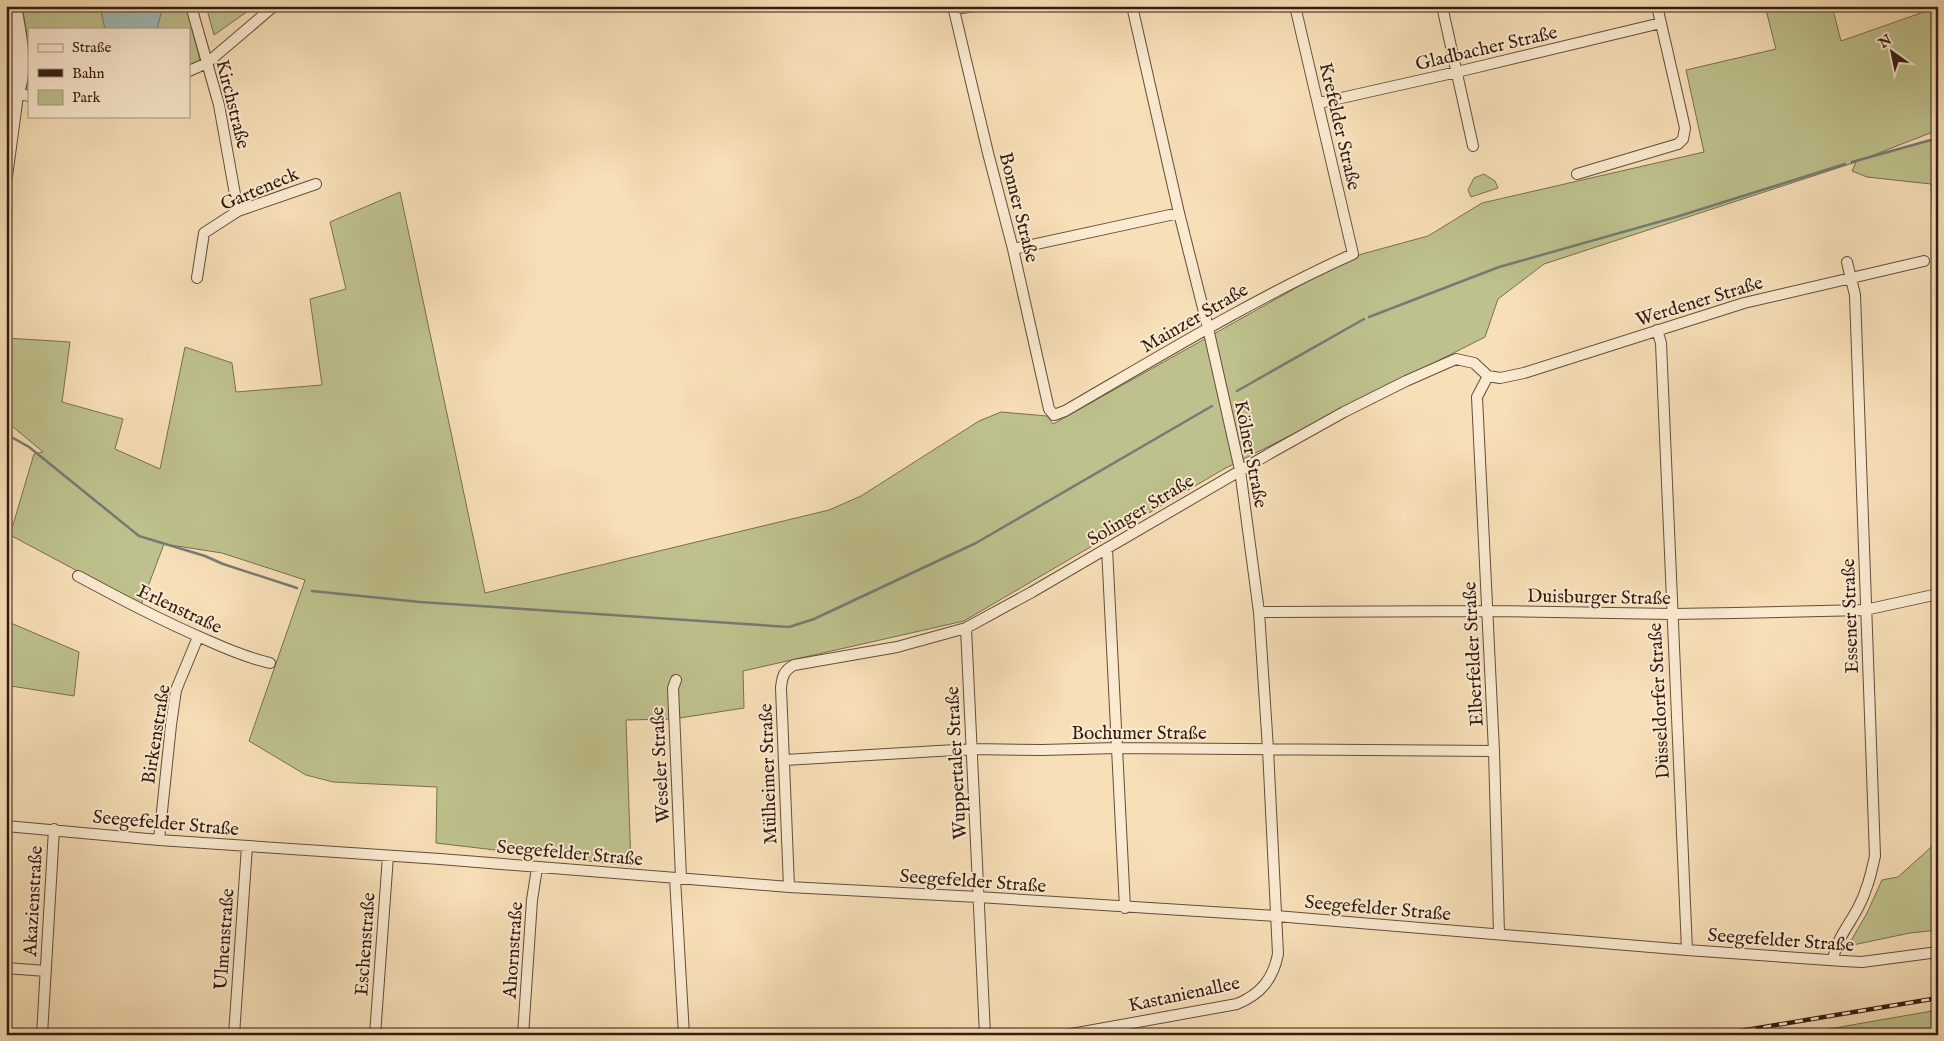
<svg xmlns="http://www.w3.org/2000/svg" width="1944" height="1041" viewBox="0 0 1944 1041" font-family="'IM FELL English',serif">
	<rect width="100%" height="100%" fill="#f7dfb7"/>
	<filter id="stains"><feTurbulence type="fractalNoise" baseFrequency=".004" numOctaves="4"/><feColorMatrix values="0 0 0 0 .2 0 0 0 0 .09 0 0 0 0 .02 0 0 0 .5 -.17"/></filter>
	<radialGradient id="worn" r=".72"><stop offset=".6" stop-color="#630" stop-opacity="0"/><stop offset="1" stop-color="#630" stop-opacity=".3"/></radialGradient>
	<!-- green -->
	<path fill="#bec18d" stroke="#7a6e4f" d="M22 6H187L200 60 189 67V29H29V91H27L28 41Z
		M206 6H255L214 35Z
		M1765 6H1832L1841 41 1938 7V130L1871 156 1938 138V342L1931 184 1867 177 1852 171 1856 162 1544 264 1498 299 1485 337 1224 469 964 621 743 671 744 708 673 719 626 720 631 866 436 843 437 787 333 782 306 775 249 741 305 580 222 553 164 544 141 605 10 535 34 454 43 452 12 426 6 424V338L70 342 62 402 123 419 115 449 160 469 185 347 232 363 236 392 322 385 310 299 346 289 330 222 400 192 485 593 829 510 861 496 979 421 1001 412 1047 416 1053 424 1351 257 1428 236 1482 203 1704 152 1686 70 1776 49Z
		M1484 174 1495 181 1498 188 1471 197 1468 190 1474 178Z
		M6 621 79 652 74 696 11 686 6 714Z
		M1938 841V930L1910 933 1848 946 1867 913 1882 880 1898 877Z
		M1938 1010V1035H1794Z"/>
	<!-- water -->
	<path fill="#9fbbb7" stroke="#757b75" d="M103 6H163L157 29H105L101 12Z"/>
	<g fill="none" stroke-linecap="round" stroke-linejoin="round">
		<!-- stream -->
		<path stroke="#757b75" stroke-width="2.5" d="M1852 162 1938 138
			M1369 317 1499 267 1676 217 1845 164
			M1237 391 1364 319
			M6 434 29 447 139 536 205 556 223 564 297 588
			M312 591 420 602 789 627 814 619 976 543 1212 406"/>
		<defs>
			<path id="minor" d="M7 6 14 55 15 82 18 95
				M191 6 219 105 238 211
				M953 6 988 153 1013 249 1049 409 1054 415 1065 411C1160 356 1253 299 1353 254L1295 6
				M1442 6 1473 146
				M954 9 976 6
				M189 71 207 63 274 6
				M6 91 29 96
				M1319 103 1457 72 1661 23
				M1577 174 1678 144 1683 139 1685 128 1657 6
				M6 184 18 95C29 68 21 34 16 6
				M1013 249 1179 213
				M197 278 204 233 238 211 316 184
				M1657 330 1661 343 1687 950
				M1488 376 1477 397 1494 751 1499 934
				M1488 376 1500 378 1524 373 1744 303 1924 261
				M1107 548 1125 908
				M78 576C121 599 164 622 209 641 229 650 249 658 270 663
				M1259 612 1492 611 1672 614 1735 613 1865 610 1938 594
				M966 628 985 1035
				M676 680 673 688 681 878
				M785 760 972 749 1042 750 1117 748 1494 751
				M6 826 159 840 440 859 789 887 978 897 1276 916 1687 950 1843 961 1862 962 1938 952
				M159 840 171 725 176 690 198 637
				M675 878 684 1035
				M789 887 781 688C782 677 784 670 794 665L897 647 966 628 1032 592 1274 451 1344 412 1406 381 1456 359 1474 363 1488 376
				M1833 960C1836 940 1849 925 1858 908 1867 891 1871 874 1875 856L1855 295 1847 262
				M6 968 46 971
				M42 1035 54 829
				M234 1035 247 846
				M375 1035 388 856
				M523 1035 532 900 537 868
				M1066 1035 1237 1004C1261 994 1273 979 1278 954L1268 749 1259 612 1240 470 1208 328 1179 213 1132 6"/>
		</defs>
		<!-- minor casing -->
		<use href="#minor" stroke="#664c3a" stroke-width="12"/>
		<!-- minor -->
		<use href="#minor" stroke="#faead0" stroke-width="10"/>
		<defs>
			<path id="rail" d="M1716 1035 1938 998"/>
		</defs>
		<!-- rail casing -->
		<use href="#rail" stroke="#351b11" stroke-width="4.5"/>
		<!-- rail -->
		<use href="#rail" stroke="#faead0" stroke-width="2.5" stroke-dasharray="8" stroke-linecap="butt"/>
	</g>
	<g text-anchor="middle" stroke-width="4" stroke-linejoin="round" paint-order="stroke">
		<!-- street labels -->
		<g font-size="19" fill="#351b11" stroke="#faead0">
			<text transform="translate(1486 47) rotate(-13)" y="7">Gladbacher Straße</text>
			<text transform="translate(234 104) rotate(76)" y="7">Kirchstraße</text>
			<text transform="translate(1341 126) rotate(77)" y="7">Krefelder Straße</text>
			<text transform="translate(259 188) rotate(-23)" y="7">Garteneck</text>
			<text transform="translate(1020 207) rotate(76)" y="7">Bonner Straße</text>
			<text transform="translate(1699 300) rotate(-17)" y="7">Werdener Straße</text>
			<text transform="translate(1194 317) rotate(-30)" y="7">Mainzer Straße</text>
			<text transform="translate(1252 454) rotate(79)" y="7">Kölner Straße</text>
			<text transform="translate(1140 509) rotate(-31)" y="7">Solinger Straße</text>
			<text transform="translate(1599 596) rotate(1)" y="7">Duisburger Straße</text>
			<text transform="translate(180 608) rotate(25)" y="7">Erlenstraße</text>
			<text transform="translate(1849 616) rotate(-92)" y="7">Essener Straße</text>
			<text transform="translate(1472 654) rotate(-93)" y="7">Elberfelder Straße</text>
			<text transform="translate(1658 701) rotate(-93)" y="7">Düsseldorfer Straße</text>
			<text x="1139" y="739">Bochumer Straße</text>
			<text transform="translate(155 734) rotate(-81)" y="7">Birkenstraße</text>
			<text transform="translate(955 763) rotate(-93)" y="7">Wuppertaler Straße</text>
			<text transform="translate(659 765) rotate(-93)" y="7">Weseler Straße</text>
			<text transform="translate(767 774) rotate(-92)" y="7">Mülheimer Straße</text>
			<text transform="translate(166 822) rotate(5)" y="7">Seegefelder Straße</text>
			<text transform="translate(570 852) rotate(5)" y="7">Seegefelder Straße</text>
			<text transform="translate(973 880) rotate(4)" y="7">Seegefelder Straße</text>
			<text transform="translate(32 901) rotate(-87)" y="7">Akazienstraße</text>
			<text transform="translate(1378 907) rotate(5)" y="7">Seegefelder Straße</text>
			<text transform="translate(223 939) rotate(-86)" y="7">Ulmenstraße</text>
			<text transform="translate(1781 939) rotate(4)" y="7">Seegefelder Straße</text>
			<text transform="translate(364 944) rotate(-86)" y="7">Eschenstraße</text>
			<text transform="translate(512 950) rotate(-86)" y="7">Ahornstraße</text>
			<text transform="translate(1184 993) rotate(-12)" y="7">Kastanienallee</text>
		</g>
	</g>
	<!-- margin -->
	<rect width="1944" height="1041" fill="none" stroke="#f7dfb7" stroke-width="25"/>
	<rect x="8" y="8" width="1929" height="1026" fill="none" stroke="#351b11" stroke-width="2.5"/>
	<rect x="12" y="12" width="1919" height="1016" fill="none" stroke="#351b11"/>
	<!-- legend -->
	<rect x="28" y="28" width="162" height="90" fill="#faead0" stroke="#ab9784"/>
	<rect x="38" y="44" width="25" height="8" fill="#faead0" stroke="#ab9784"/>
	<text x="72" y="52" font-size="15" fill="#351b11">Straße</text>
	<rect x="38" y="69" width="25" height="8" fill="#351b11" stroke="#ab9784"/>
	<text x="72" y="78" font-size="15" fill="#351b11">Bahn</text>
	<rect x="38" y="90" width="25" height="15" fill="#bec18d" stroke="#ab9784"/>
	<text x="72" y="102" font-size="15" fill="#351b11">Park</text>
	<!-- north arrow -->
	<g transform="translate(1892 52) rotate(327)" stroke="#faead0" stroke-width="4" paint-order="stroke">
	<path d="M0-4L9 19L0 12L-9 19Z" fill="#351b11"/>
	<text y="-8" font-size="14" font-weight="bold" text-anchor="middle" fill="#351b11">N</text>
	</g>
	<rect width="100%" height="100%" filter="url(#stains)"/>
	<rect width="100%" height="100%" fill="url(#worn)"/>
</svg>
